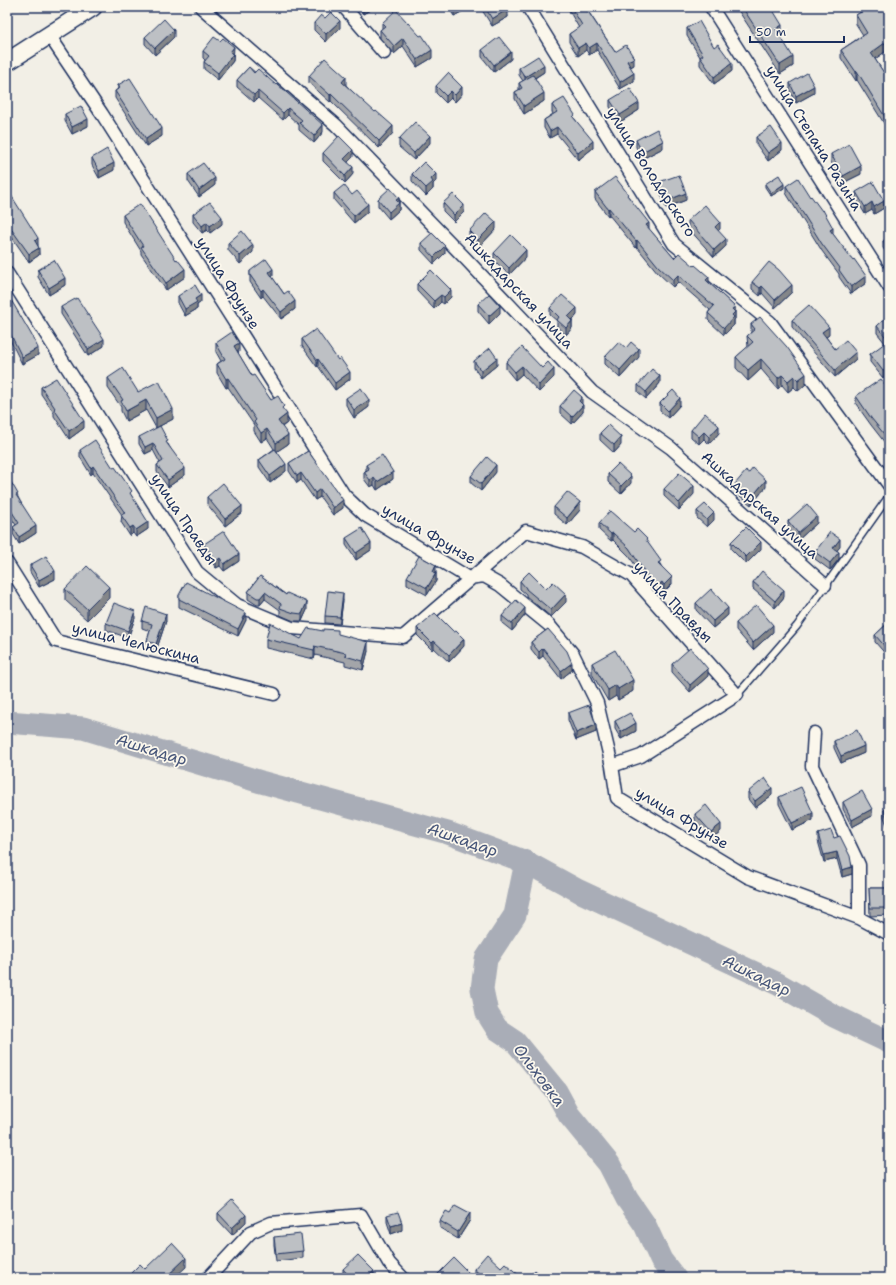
<svg xmlns="http://www.w3.org/2000/svg" width="896" height="1285" viewBox="0 0 896 1285" font-family="'Shantell Sans',sans-serif">
	<rect width="100%" height="100%" fill="#f2efe6"/>
	<filter id="ink" filterUnits="userSpaceOnUse"><feTurbulence type="fractalNoise" baseFrequency=".025" numOctaves="2"/><feDisplacementMap in="SourceGraphic" scale="8" xChannelSelector="R" yChannelSelector="G"/><feConvolveMatrix kernelMatrix="1 2 1 2 8 2 1 2 1" color-interpolation-filters="sRGB"/></filter>
	<g filter="url(#ink)">
		<g fill="none" stroke-linecap="round" stroke-linejoin="round">
			<!-- river -->
			<path stroke="#a9adb7" stroke-width="23" d="M7 722 83 728 261 782 448 833 526 862 579 891 778 984 834 1016 889 1042
				M526 862 515 915 486 959 482 989 487 1013 497 1029 515 1041 556 1091 569 1115 609 1164 627 1199 645 1225 661 1260 675 1278"/>
			<defs>
				<path id="lane" d="M737 695 797 626 889 496"/>
				<path id="street" d="M201 7 336 125 465 258 592 392 671 448 825 585
					M344 7 384 53
					M528 7 674 244 770 322 889 485
					M711 7 889 287
					M49 35 102 114 344 495 365 515 469 578 484 576 500 585 549 625 573 654 597 703 612 766 617 798 748 877 859 918 889 934
					M7 273 197 572 237 605 292 628 403 637 526 531 582 547 631 575 737 695 641 756 612 766
					M7 563 56 641 274 694
					M814 733 812 766 859 865V918
					M208 1278 251 1232 271 1223 361 1215 389 1263 403 1278"/>
				<path id="secondary" d="M7 62 93 7"/>
			</defs>
			<!-- lane casing -->
			<use href="#lane" stroke="#1b2f5e" stroke-width="9"/>
			<!-- street casing -->
			<use href="#street" stroke="#1b2f5e" stroke-width="15"/>
			<!-- secondary casing -->
			<use href="#secondary" stroke="#1b2f5e" stroke-width="20"/>
			<!-- lane -->
			<use href="#lane" stroke="#fbf7ec" stroke-width="6"/>
			<!-- street -->
			<use href="#street" stroke="#fbf7ec" stroke-width="12"/>
			<!-- secondary -->
			<use href="#secondary" stroke="#fbf7ec" stroke-width="17"/>
		</g>
		<!-- wall -->
		<path fill="#a3a5a9" stroke="#1b2f5e" d="M359 7H375L363 14Z
			M448 7H470L454 16Z
			M482 7H506L508 17 492 26 482 10Z
			M567 7H596L588 11 615 52 634 65 630 67 634 81 620 89 597 50 589 55 586 50 578 56 569 42V34L579 28Z
			M736 7H771L782 34 780 36 793 66 780 74Z
			M858 7H884L889 15V49L875 59 884 73 889 70 885 125 857 80 856 81 841 58V50L863 35 856 24V15L861 12Z
			M314 23 340 28 326 42 314 30Z
			M382 23 432 58 417 67 403 46 394 54 380 38V30L382 29Z
			M687 28 732 71 714 84 700 65V57L687 36Z
			M145 37H174L155 55 145 44Z
			M482 50 511 59 494 72 482 57Z
			M203 51 234 54 233 55V61L218 80 204 69V62L205 60 203 58Z
			M249 67 323 132 314 143 299 130V125L288 115 283 120 258 98 254 102 237 87V80Z
			M519 68 544 72 535 78 544 101 524 114 515 99V92L519 90V83L523 81 519 75Z
			M309 76 346 85 393 133 379 148 331 101 330 102 309 83Z
			M790 83 814 93 796 103 790 91Z
			M118 85 162 136 146 146 115 98V91L118 89Z
			M436 86 462 94 455 102 451 98 446 103 436 93Z
			M610 100 639 110 620 122 610 107Z
			M552 105 575 119 593 148 578 160 557 134 550 138 544 128V120L553 114 552 112Z
			M65 114 88 126 72 134 65 121Z
			M756 137 782 150 768 161 756 144Z
			M399 139 430 143 414 160 399 147Z
			M636 140 663 148 642 159 636 147Z
			M323 153 353 157 348 162 353 174 345 183 323 161Z
			M831 154 861 174 843 183 831 162Z
			M92 158 114 170 99 178 92 165Z
			M188 174 215 185 199 197 188 181Z
			M412 174 436 181 433 184V189L426 196 412 181Z
			M659 182 686 200 666 208 659 189Z
			M765 184 784 188 771 196 765 187Z
			M786 186 833 234 866 283 851 294 839 277V274L822 251 786 193Z
			M595 192 628 196 649 229 674 258 709 283 735 307V319L734 320V325L724 335 708 320V313L710 310 678 282 673 287 658 273 637 247 636 248 609 215 608 216 595 199Z
			M856 192 884 208 874 214 872 210 865 214 856 199Z
			M7 193 38 245 39 255 29 262 7 230Z
			M334 193 352 195 368 211 354 223 334 200Z
			M399 198V210L389 219 378 206V199Z
			M443 203 464 212 454 222 443 211Z
			M193 214 222 224 210 233 207 230 202 233 193 222Z
			M123 215 185 277 166 290 141 254V251L123 222Z
			M688 220 720 229 718 231 726 246 714 257 688 228Z
			M496 229 478 248 469 239V231Z
			M889 237V257L883 248V241Z
			M228 243 253 252 240 264 228 250Z
			M421 243 445 253 434 264 421 250Z
			M494 253 526 257 509 275 494 260Z
			M38 270 65 285 49 295 38 277Z
			M250 271 273 276 272 277 295 309 281 319 263 296 261 298 250 282Z
			M752 282 792 292 775 308 762 293 760 296 752 289Z
			M417 284 451 297 444 304 441 302 434 309 417 291Z
			M178 296 201 302 197 305V309L185 316 178 303Z
			M7 303 38 355 22 364 7 334Z
			M478 304 500 313 489 324 478 311Z
			M61 307 104 346 88 356 61 314Z
			M550 308 577 315 572 321V328L566 335 557 327V321L550 315Z
			M889 315V348L877 333V326Z
			M792 320 829 335 826 337 835 349 856 359 835 377 792 327Z
			M751 324 806 384 798 391 794 387 788 392 782 385 778 389 761 369 748 381 736 368V357L748 347 747 336 751 332Z
			M302 339 350 379 335 390 318 366 317 367 302 346Z
			M216 343 239 352 238 353 252 376 271 400 284 411 287 423 282 427 288 444 277 451 286 471 270 483 259 467V460L274 449 267 438 261 442 254 431V425L228 387 226 388 217 373V364L221 361 216 352Z
			M626 348 639 357 620 378 605 364V357Z
			M889 349 883 378 870 362V354Z
			M474 361 497 365 481 378 474 368Z
			M506 362 542 368 554 377 539 392 522 374 515 380 506 369Z
			M108 378 138 392 173 419 156 428 146 410 126 421 121 411V407L108 388Z
			M660 383 646 399 638 392V385Z
			M41 387 84 428 69 439 54 416V413L41 394Z
			M856 396 888 405 889 406V448L871 425 856 404Z
			M346 398 369 407 354 418 346 405Z
			M660 403 680 405 668 418 660 411Z
			M582 404 583 412 572 424 560 413V406Z
			M691 430 719 433 709 444 704 439 699 444 691 437Z
			M600 433 621 445 614 453 600 440Z
			M139 437 168 444 185 475 168 487 157 472V465L160 463 153 450 145 454 139 444Z
			M80 450 113 468 132 497 148 529 136 537 133 533 130 536 121 522 122 515 93 473 91 475 80 457Z
			M308 451 343 508 333 515 320 497 315 500 301 480 297 483 289 471V463Z
			M366 465 393 479 377 490 374 485 370 487 364 479V472L366 470Z
			M496 472 481 491 471 483V476Z
			M608 474 631 483 621 494 608 482Z
			M7 475 36 533 19 544 13 534V527L16 525 7 512Z
			M735 484 766 487 751 505 735 492Z
			M664 489 694 494 679 510 664 496Z
			M207 497 242 513 225 526 207 504Z
			M554 507 580 510 567 525 554 514Z
			M697 511 714 520 707 527 697 518Z
			M889 516V529L887 526V519Z
			M788 521 817 523 798 540 788 529Z
			M599 523 634 532 647 542 672 584 664 592 662 590 657 593 646 581 629 556 613 540 611 541 599 530Z
			M346 538 371 550 356 560 346 545Z
			M731 542 761 549 746 564 731 549Z
			M204 544 239 561 224 571 220 566 216 568 204 551Z
			M840 547 837 550 839 559 830 570 815 559V552Z
			M30 565 55 579 39 587 30 572Z
			M436 572V581L427 595 407 584V577Z
			M260 576 307 610 302 621H294L280 615V610L265 599 260 605H257L248 599V592Z
			M520 581 546 589 566 602 551 617 526 596V594L520 589Z
			M753 582 784 597 775 608 753 589Z
			M65 589 109 598 87 620 65 600Z
			M179 595 246 620 238 636 179 607Z
			M343 600 340 624 325 623V616Z
			M696 603 728 615 713 628 696 610Z
			M525 615 512 631 502 623V616Z
			M135 618 128 638 106 630V623Z
			M142 621H166L156 651 147 648V641L150 631 142 628Z
			M889 622V658L875 642V635Z
			M736 623 773 632 753 650 736 630Z
			M417 628 464 646 449 662 434 648 432 650 417 635Z
			M548 629 572 670 561 679 543 656 539 659 531 649V642Z
			M338 635 368 651 363 670 345 665V662L315 655 314 659 266 648V639H301Z
			M592 663 633 691 618 700 616 696 608 701 592 674Z
			M672 664 708 676 690 692 672 672Z
			M568 713 596 732 576 740 568 720Z
			M615 721 636 731 621 739 615 729Z
			M834 741 864 753 841 763 834 748Z
			M748 792 772 795 755 808 748 799Z
			M779 797 813 820 792 830 779 804Z
			M843 802 872 816 852 827 843 809Z
			M889 808V831L884 817V810Z
			M695 814 721 831 711 839 695 821Z
			M818 834 834 838 852 874 842 877 837 859 824 862 818 841Z
			M869 888H889V915L870 916Z
			M218 1213 246 1222 232 1235 218 1220Z
			M450 1213 470 1220 458 1239 440 1228V1221Z
			M387 1215 402 1230 391 1234 387 1222Z
			M274 1237 303 1251V1258L276 1261 274 1245Z
			M501 1267 522 1278H475L474 1276V1269Z
			M343 1269 374 1278H344L343 1276Z"/>
		<!-- shaded-wall -->
		<path fill="#848689" stroke="#1b2f5e" d="M363 7H375L363 14Z
			M458 7H470L454 16V9Z
			M585 7H596L585 13Z
			M508 9V17L492 26V19Z
			M340 21V28L326 42V34Z
			M782 25V34L776 38V29Z
			M174 30V37L155 55V48Z
			M403 38V46L394 54V46Z
			M889 40V49L871 62V53Z
			M586 43V50L578 56V48Z
			M597 43V50L589 55V48Z
			M234 47 233 61 218 80V73L230 52Z
			M432 50V58L417 67V60Z
			M511 52V59L494 72V65Z
			M793 57V66L780 74V65Z
			M634 58V65L627 69V61Z
			M732 63V71L714 84V77Z
			M544 65V72L525 84V77Z
			M857 71V80L856 81V72Z
			M634 73V81L620 89V82Z
			M346 77V85L342 89V82Z
			M814 86V93L796 103V96Z
			M462 87V94L455 102V95Z
			M258 91V98L254 102V95Z
			M451 91V98L446 103V96Z
			M544 93V101L524 114V106Z
			M331 94V101L330 102V95Z
			M639 103V110L620 122V115Z
			M288 108V115L283 120V113Z
			M889 115V123L885 125V117Z
			M88 119V126L72 134V127Z
			M323 125V132L314 143V136Z
			M393 126V133L379 148V141Z
			M557 127V134L550 138V131Z
			M162 128V136L146 146V139Z
			M430 136V143L414 160V153Z
			M593 141V148L578 160V153Z
			M663 141V148L642 159V152Z
			M782 143V150L768 161V153Z
			M353 150V157L344 166V159Z
			M114 163V170L99 178V171Z
			M861 166V174L843 183V176Z
			M353 167V174L345 183V176Z
			M436 174V181L433 184V189L426 196V188L431 179Z
			M215 178V185L199 197V190Z
			M784 184V188L771 196V193Z
			M686 193V200L666 208V201Z
			M399 198V210L389 219V212L396 200Z
			M884 201V208L874 214V207Z
			M872 202V210L865 214V207Z
			M368 204V211L354 223V216Z
			M464 205V212L454 222V215Z
			M609 208V215L608 216V209Z
			M222 217V224L210 233V226Z
			M207 222V230L202 233V226Z
			M496 222V229L478 248V240Z
			M720 222V229L715 234V227Z
			M649 223V230L646 225Z
			M833 228V235L830 230Z
			M38 238V245L35 248V241Z
			M726 239V246L714 257V250Z
			M637 240V247L636 248V241Z
			M253 245V252L240 264V256Z
			M445 246V253L434 264V257Z
			M39 248V255L29 262V254Z
			M526 250V257L509 275V268Z
			M185 269V277L166 290V283Z
			M273 269V276L269 279V272Z
			M678 275V282L673 287V280Z
			M866 276V283L851 294V287Z
			M709 277V284L706 280Z
			M65 278V285L49 295V288Z
			M792 285V292L775 308V300Z
			M762 286V293L760 296V288Z
			M263 289V296L261 298V291Z
			M451 290V297L444 304V297Z
			M201 295V302L197 305V309L185 316V309L195 299Z
			M441 295V302L434 309V301Z
			M295 301V309L281 319V312Z
			M500 306V313L489 324V316Z
			M735 307V319L734 320V325L724 335V328L732 309Z
			M577 308V315L568 324V317Z
			M572 321V328L566 335V328Z
			M829 327V335L822 340V332Z
			M104 339V346L88 356V349Z
			M239 343V352L234 355V346Z
			M38 348V355L22 364V357Z
			M639 349V357L620 378V370Z
			M856 352V359L835 377V370Z
			M497 358V365L481 378V371Z
			M318 359V366L317 367V360Z
			M761 359V369L748 381V370Z
			M522 366V374L515 380V372Z
			M889 366V373L883 378V371Z
			M554 369V377L539 392V385Z
			M350 372V379L335 390V383Z
			M806 374V384L798 391V380Z
			M782 375V385L778 389V378Z
			M660 376V383L646 399V392Z
			M794 376V387L788 392V381Z
			M228 378V387L226 388V379Z
			M582 397V404L579 401Z
			M889 397V404L885 407V400Z
			M680 398V405L668 418V411Z
			M146 400V410L126 421V411Z
			M369 400V407L354 418V410Z
			M583 405V412L572 424V417Z
			M173 409V419L156 428V418Z
			M287 414V423L278 429V421Z
			M84 421V428L69 439V431Z
			M719 426V433L709 444V437Z
			M267 429V438L261 442V433Z
			M704 432V439L699 444V437Z
			M288 435V444L276 452V443Z
			M621 437V445L614 453V445Z
			M153 443V450L145 454V447Z
			M286 464V471L270 483V476Z
			M496 465V472L481 491V484Z
			M93 466V473L91 475V468Z
			M185 468V475L168 487V480Z
			M393 472V479L377 490V482Z
			M301 473V480L297 483V476Z
			M631 476V483L621 494V486Z
			M374 478V485L370 487V480Z
			M766 480V487L751 505V498Z
			M694 486V494L679 510V503Z
			M320 489V497L315 500V493Z
			M343 500V508L333 515V508Z
			M580 502V510L567 525V518Z
			M242 506V513L225 526V519Z
			M714 513V520L707 527V520Z
			M817 516V523L798 540V533Z
			M148 522V529L136 537V530Z
			M36 526V533L19 544V537Z
			M133 526V533L130 536V528Z
			M613 533V540L611 541V534Z
			M840 539V547L833 555V548Z
			M761 542V549L746 564V557Z
			M371 543V550L356 560V553Z
			M839 552V559L830 570V563Z
			M239 554V561L224 571V564Z
			M220 558V566L216 568V561Z
			M436 565V572L433 579V572Z
			M55 571V579L39 587V580Z
			M436 573V581L427 595V588Z
			M672 577V584L664 592V585Z
			M662 582V590L657 593V586Z
			M109 587V598L87 620V609Z
			M784 590V597L775 608V601Z
			M265 592V599L260 605V598Z
			M343 593V600L340 624V617Z
			M566 594V602L551 617V610Z
			M10 598V605L7 607V600Z
			M307 602V610L302 621V614Z
			M525 608V615L512 631V624Z
			M728 608V615L713 628V621Z
			M135 611V618L128 638V631Z
			M246 613V620L238 636V629Z
			M166 614V621L156 651V644Z
			M773 625V632L753 650V643Z
			M464 639V646L449 662V655Z
			M434 641V648L432 650V643Z
			M368 642V651L363 670V661Z
			M315 647V656L314 659V650Z
			M543 648V656L539 659V652Z
			M572 663V670L561 679V671Z
			M708 669V676L690 692V685Z
			M633 680V691L618 700V689Z
			M616 685V696L608 701V690Z
			M636 723V731L621 739V732Z
			M596 725V732L576 740V733Z
			M864 746V753L841 763V756Z
			M772 788V795L755 808V801Z
			M872 809V816L852 827V820Z
			M813 813V820L792 830V823Z
			M721 824V831L711 839V832Z
			M837 852V859L824 862V855Z
			M852 867V874L842 877V870Z
			M470 1213V1220L458 1239V1232Z
			M246 1215V1222L232 1235V1228Z
			M402 1223V1230L391 1234V1226Z
			M186 1258V1267L174 1278H165Z
			M374 1271V1278H366Z"/>
		<!-- building -->
		<path fill="#bdc0c4" stroke="#1b2f5e" d="M453 7H458L454 9Z
			M485 7H506L508 9 492 19Z
			M571 7H585L615 52 626 45 634 58 627 61 634 73 620 82 597 43 589 48 586 43 578 48 569 34 582 25Z
			M742 7H771L782 25 776 29 793 57 780 65Z
			M863 7H884L889 15V40L871 53 884 73 889 70V115L885 117 857 71 856 72 841 50 867 33 856 15 864 10Z
			M396 10 420 36 422 35 432 50 417 60 403 38 394 46 380 30 385 26 382 23Z
			M331 12 340 21 326 34 314 23 321 15 325 18Z
			M164 19 174 30 155 48 145 37Z
			M699 21 714 47 718 44 732 63 714 77 700 57 703 55 687 28Z
			M214 37 220 41 223 38 234 47 230 52 233 54 218 73 204 62 209 56 203 51Z
			M499 37 511 52 494 65 482 50Z
			M538 56 544 65 525 77 519 68Z
			M325 58 346 77 342 82 375 112 376 111 393 126 379 141 331 94 330 95 309 76Z
			M249 67 254 73 258 69 276 85 277 84 323 125 314 136 299 123 302 120 288 108 283 113 258 91 254 95 237 80Z
			M448 73 462 87 455 95 451 91 446 96 436 86Z
			M807 73 814 86 796 96 790 83Z
			M533 75 544 93 524 106 515 92 522 88 519 83Z
			M130 78 162 128 146 139 115 91 120 88 118 85Z
			M630 88 639 103 620 115 610 100Z
			M564 98 575 115 573 117 593 141 578 153 557 127 550 131 544 120 557 112 552 105Z
			M81 106 88 119 72 127 65 114Z
			M415 122 430 136 414 153 399 139Z
			M771 127 782 143 768 153 756 137Z
			M657 129 663 141 642 152 636 140Z
			M339 136 353 150 344 159 353 167 345 176 323 153Z
			M849 144 861 166 843 176 831 154Z
			M107 149 114 163 99 171 92 158Z
			M424 162 436 174 431 179 433 182 426 188 412 174Z
			M203 163 215 178 199 190 188 174Z
			M679 175 686 193 666 201 659 182Z
			M779 175 784 184 771 193 765 184Z
			M615 177 628 194 627 195 649 223 646 225 674 258 679 253 694 266 695 265 709 277 706 280 735 307 732 309 735 312 732 315 734 317 724 328 708 313 714 306 678 275 673 280 658 266 637 240 636 241 609 208 608 209 595 192Z
			M798 178 810 197 811 196 822 211 823 210 833 228 830 230 853 260 854 259 866 276 851 287 839 270 840 268 822 244 786 186Z
			M873 182 884 201 874 207 872 202 865 207 856 192Z
			M344 185 352 195 357 191 368 204 354 216 334 193Z
			M390 188 399 198 396 200 399 203 389 212 378 199Z
			M9 192 38 238 35 241 39 248 29 254 7 223V193Z
			M453 194 464 205 454 215 443 203Z
			M210 202 222 217 210 226 207 222 202 226 193 214Z
			M140 204 176 260 177 259 185 269 166 283 141 247 143 246 123 215Z
			M705 205 720 222 715 227 726 239 714 250 688 220Z
			M486 213 496 222 478 240 469 231Z
			M242 231 253 245 240 256 228 243Z
			M432 233 445 246 434 257 421 243Z
			M511 235 526 250 509 268 494 253Z
			M889 237V250L883 241Z
			M266 259 273 269 269 272 284 294 288 291 295 301 281 312 263 289 261 291 250 275V271Z
			M54 260 65 278 49 288 38 270Z
			M769 262 779 270 792 285 775 300 762 286 760 288 752 282Z
			M431 270 451 290 444 297 441 295 434 301 417 284Z
			M195 285 201 295 195 299 197 302 185 309 178 296Z
			M489 294 500 306 489 316 478 304Z
			M562 295 577 308 568 317 572 321 566 328 557 320 559 317 550 308Z
			M77 298 104 339 88 349 61 307Z
			M11 300 31 334 38 348 22 357 7 327V303Z
			M809 305 829 327 822 332 835 349 846 340 856 352 835 370 792 320Z
			M889 315V341L877 326Z
			M760 317 787 347 806 374 798 380 794 376 788 381 782 375 778 378 761 359 748 370 736 357 753 342 747 336 755 329 751 324Z
			M316 329 338 360 340 358 350 372 335 383 318 359 317 360 302 339Z
			M232 332 239 343 234 346 252 376 254 375 271 400 278 396 284 406 282 408 287 414 278 421 288 435 276 443 267 429 261 433 254 422 256 420 228 378 226 379 217 364 225 359 216 343Z
			M619 342 626 348 631 342 639 349 620 370 605 357Z
			M885 343 889 349V366L883 371 870 354Z
			M522 347 542 368 548 362 554 369 539 385 522 366 515 372 506 362Z
			M490 348 497 358 481 371 474 361Z
			M123 368 138 392 159 381 173 409 156 418 146 400 126 411 121 401 123 400 108 378Z
			M652 369 660 376 646 392 638 385Z
			M56 378 84 421 69 431 54 409 55 408 41 387Z
			M881 379 889 390V397L885 400 889 406V440L871 418 856 396Z
			M361 388 369 400 354 410 346 398Z
			M574 390 582 397 579 401 583 405 572 417 560 406Z
			M673 390 680 398 668 411 660 403Z
			M705 413 719 426 709 437 704 432 699 437 691 430Z
			M608 425 621 437 614 445 600 433Z
			M160 426 168 441 166 442 185 468 168 480 157 465 163 461 153 443 145 447 139 437Z
			M95 440 113 468 115 467 132 491 130 493 148 522 136 530 133 526 130 528 121 515 125 513 93 466 91 468 80 450Z
			M275 449 286 464 270 476 259 460Z
			M308 451 343 500 333 508 320 489 315 493 301 473 297 476 289 463Z
			M382 455 393 472 377 482 374 478 370 480 364 472 369 469 366 465Z
			M487 457 496 465 481 484 471 476Z
			M618 464 631 476 621 486 608 474Z
			M753 468 766 480 751 498 735 484 746 471 749 473Z
			M679 473 694 486 679 503 664 489Z
			M7 475 18 494 16 495 36 526 19 537 13 527 19 523 7 504Z
			M223 483 242 506 225 519 207 497Z
			M567 492 580 502 567 518 554 507Z
			M705 504 714 513 707 520 697 511Z
			M807 504 817 516 798 533 788 521Z
			M610 511 634 532 637 529 647 539 646 540 661 561 658 563 672 577 664 585 662 582 657 586 646 574 629 548 613 533 611 534 599 523Z
			M889 516V521L887 519Z
			M746 527 761 542 746 557 731 542Z
			M362 528 371 543 356 553 346 538Z
			M224 531 239 554 224 564 220 558 216 561 204 544Z
			M830 532 840 539 833 548 839 552 830 563 815 552Z
			M46 556 55 571 39 580 30 565Z
			M419 556 436 565 433 572 436 573 427 588 407 577Z
			M87 566 109 587 87 609 65 589Z
			M762 571 784 590 775 601 753 582Z
			M529 572 546 589 553 582 566 594 551 610 526 589V588L520 581Z
			M260 576 286 595 287 593 307 602 302 614 294 613 280 608 281 604 265 592 260 598H257L248 592Z
			M186 582 246 613 238 629 179 599V595Z
			M711 589 728 608 713 621 696 603Z
			M328 591 343 593 340 617 325 616Z
			M7 594 10 598 7 600Z
			M516 600 525 608 512 624 502 616Z
			M114 603 135 611 128 631 106 623Z
			M756 605 773 625 753 643 736 623Z
			M146 607 166 614 156 644 147 641 152 624 142 621Z
			M435 613 454 632 456 631 464 639 449 655 434 641 432 643 417 628Z
			M889 622V651L875 635Z
			M270 623 301 639 308 628 323 631V629L338 630V634L368 642 363 661 345 656 346 653 314 646 315 647 314 650 266 639Z
			M548 629 567 651 572 663 561 671 543 648 539 652 531 642Z
			M690 648 708 669 690 685 672 664Z
			M615 650 633 680 618 689 616 685 608 690 592 663Z
			M589 705 596 725 576 733 568 713Z
			M630 713 636 723 621 732 615 721Z
			M857 730 864 746 841 756 834 741Z
			M765 778 772 788 755 801 748 792Z
			M801 787 813 813 792 823 779 797Z
			M862 791 872 809 852 820 843 802Z
			M706 805 721 824 711 832 695 814Z
			M889 808V824L884 810Z
			M831 830 834 838 840 836 850 856 852 867 842 870 837 852 824 855 818 834Z
			M869 888H889V908H870Z
			M232 1200 246 1215 232 1228 218 1213Z
			M455 1205 470 1213 458 1232 440 1221 446 1211 450 1213Z
			M398 1212 402 1223 391 1226 387 1215Z
			M301 1234 303 1251 276 1254 274 1237Z
			M172 1243 186 1258 165 1278H126L140 1264 145 1269Z
			M487 1254 501 1267 505 1263 522 1278H484L474 1269Z
			M358 1255 374 1271 366 1278H351L343 1269Z
			M454 1258 472 1276 470 1278H434Z
			M535 1270 544 1278H528Z"/>
	</g>
	<g text-anchor="middle" stroke-width="3.5" stroke-linejoin="round" paint-order="stroke">
		<!-- street labels -->
		<g font-size="15" fill="#1b2f5e" stroke="#fbf7ec">
			<text transform="translate(814 138) rotate(58)" y="5">улица Степана Разина</text>
			<text transform="translate(651 172) rotate(57)" y="5">улица Володарского</text>
			<text transform="translate(228 283) rotate(58)" y="5">улица Фрунзе</text>
			<text transform="translate(519 291) rotate(47)" y="5">Ашкадарская улица</text>
			<text transform="translate(760 505) rotate(42)" y="5">Ашкадарская улица</text>
			<text transform="translate(184 519) rotate(56)" y="5">улица Правды</text>
			<text transform="translate(429 534) rotate(30)" y="5">улица Фрунзе</text>
			<text transform="translate(673 602) rotate(46)" y="5">улица Правды</text>
			<text transform="translate(136 643) rotate(14)" y="5">улица Челюскина</text>
			<text transform="translate(682 818) rotate(31)" y="5">улица Фрунзе</text>
		</g>
		<!-- water labels -->
		<g font-size="16" font-style="italic" fill="#465579" stroke="#fbf7ec">
			<text transform="translate(152 749) rotate(17)" y="6">Ашкадар</text>
			<text transform="translate(463 839) rotate(19)" y="6">Ашкадар</text>
			<text transform="translate(757 975) rotate(26)" y="6">Ашкадар</text>
			<text transform="translate(540 1075) rotate(53)" y="6">Ольховка</text>
		</g>
	</g>
	<!-- margin -->
	<rect width="896" height="1285" fill="none" stroke="#fbf7ec" stroke-width="24"/>
	<rect x="12" y="12" width="872" height="1261" fill="none" stroke="#1b2f5e" stroke-width="1.5" filter="url(#ink)"/>
	<!-- scale -->
	<path d="M750 36v6h94v-6" fill="none" stroke="#1b2f5e" stroke-width="2"/>
	<text x="756" y="36" font-size="12" fill="#1b2f5e" stroke="#fbf7ec" stroke-width="3" paint-order="stroke">50 m</text>
</svg>
